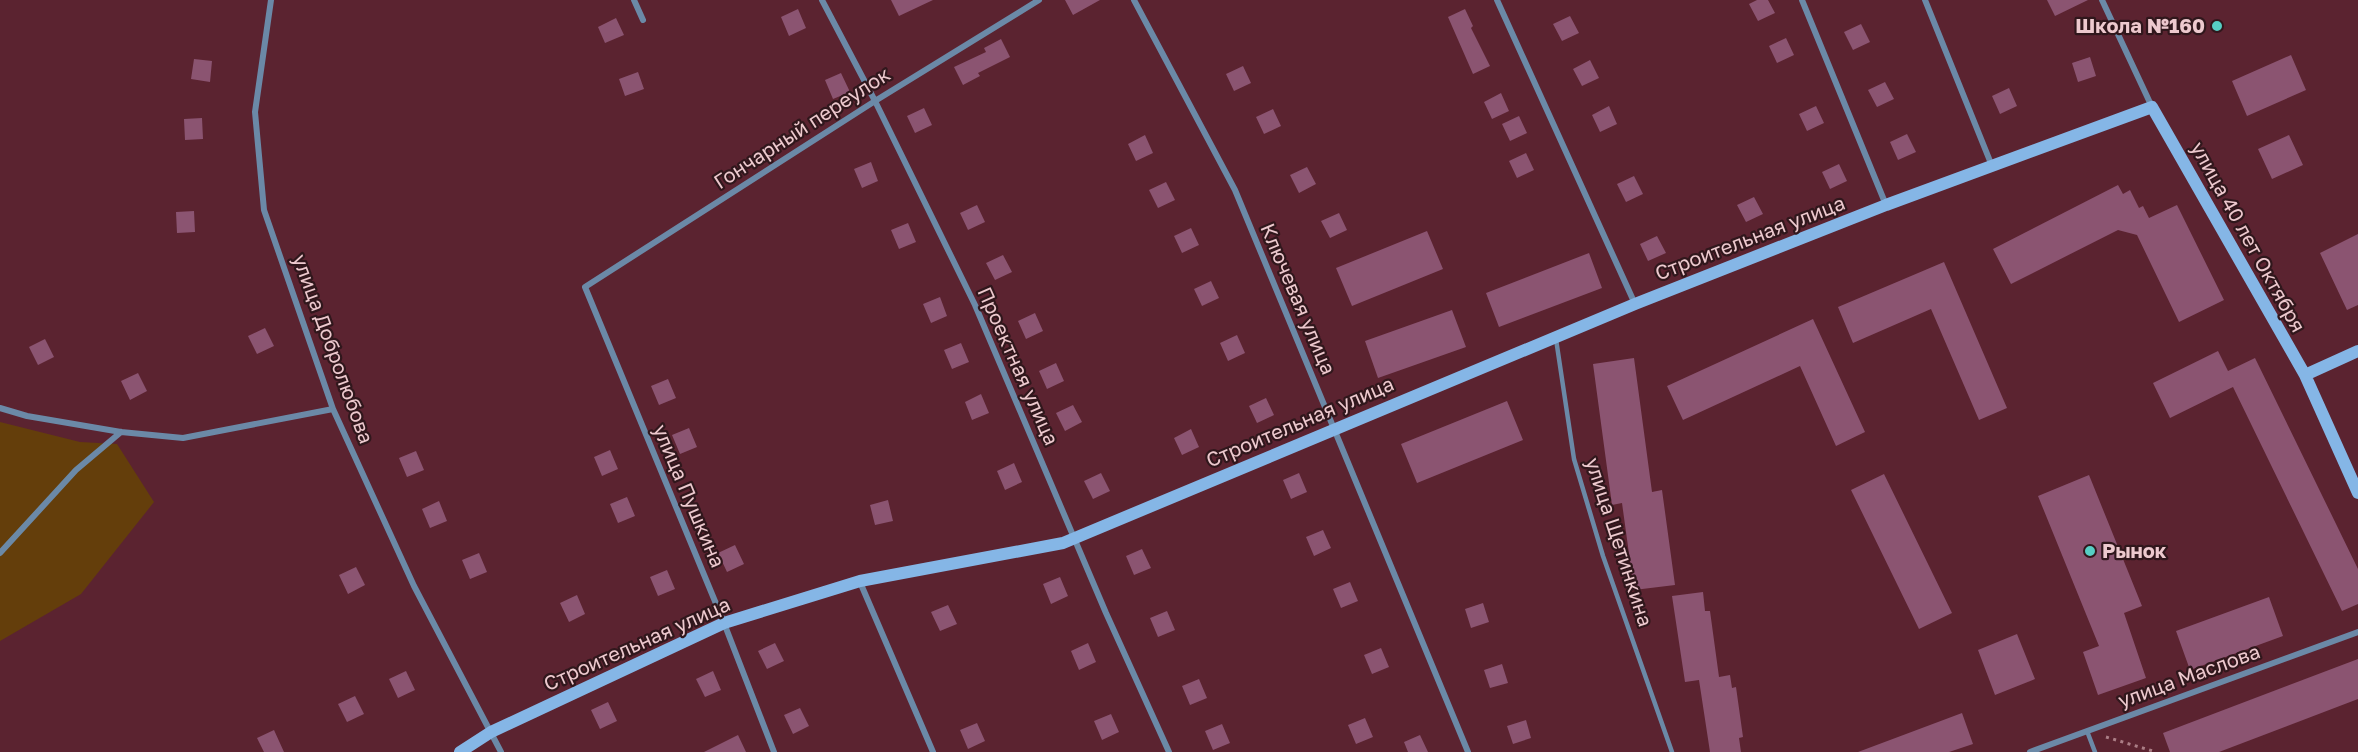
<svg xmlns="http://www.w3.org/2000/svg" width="2358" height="752" viewBox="0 0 2358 752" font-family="'Golos Text',sans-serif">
	<rect width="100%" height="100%" fill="#5b2330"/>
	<!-- green -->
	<path fill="#643e0b" d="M0 422 80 442 117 444 154 502 81 594 0 641Z"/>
	<!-- building -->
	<path fill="#8b5471" d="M891 0H933L899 16Z
		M1065 0H1100L1073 15Z
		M1757 0H1768L1775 13 1758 21 1749 4Z
		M2047 0H2088L2055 16Z
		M798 9 806 28 789 36 781 17Z
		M1465 9 1473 26 1471 28 1490 66 1473 74 1448 17Z
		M1570 16 1579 33 1562 41 1553 24Z
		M616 18 624 35 605 43 598 27Z
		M1861 24 1870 42 1853 50 1844 32Z
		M1786 38 1794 55 1777 63 1769 46Z
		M1001 39 1010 57 978 73 980 76 963 85 954 67 986 52 984 48Z
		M2291 55 2306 90 2247 116 2232 81Z
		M2090 57 2096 76 2078 82 2072 63Z
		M194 59 212 61 210 82 191 79Z
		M1590 60 1599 78 1582 86 1573 69Z
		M1243 66 1251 83 1234 91 1226 74Z
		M638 72 644 89 625 96 619 79Z
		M841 73 850 92 833 99 825 80Z
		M1885 82 1894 99 1877 107 1868 90Z
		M2009 88 2017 106 2000 114 1992 96Z
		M1501 93 1509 111 1492 119 1484 102Z
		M1609 106 1617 124 1600 132 1592 115Z
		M1816 106 1824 123 1807 131 1799 114Z
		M924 108 932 125 915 133 907 116Z
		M1273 109 1281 126 1264 134 1256 117Z
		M1519 116 1527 133 1510 141 1502 124Z
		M202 118 203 139 185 140 184 119Z
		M1907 134 1916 152 1898 160 1890 142Z
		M1145 135 1153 153 1136 161 1128 144Z
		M2289 135 2303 165 2272 179 2258 149Z
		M1526 153 1534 170 1517 178 1509 161Z
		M871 162 878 181 862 188 854 169Z
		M1839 164 1847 181 1830 189 1822 172Z
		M1307 167 1316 184 1299 193 1290 175Z
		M1634 176 1643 194 1626 202 1617 184Z
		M1166 182 1175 200 1158 208 1149 190Z
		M2118 185 2123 194 2130 190 2139 208 2143 206 2149 218 2177 205 2224 300 2179 322 2137 235 2118 230 2011 284 1993 249Z
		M1754 197 1763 214 1746 222 1737 205Z
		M977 205 985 222 968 230 960 213Z
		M194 211 195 232 177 233 176 212Z
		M1339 213 1347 230 1330 238 1321 221Z
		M908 223 916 242 899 249 891 230Z
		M1191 228 1199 245 1182 253 1174 236Z
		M1427 231 1443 269 1352 306 1336 268Z
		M2358 234V305L2347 310 2320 253Z
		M1657 236 1666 253 1648 261 1640 244Z
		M1589 253 1602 288 1499 327 1486 293Z
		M1003 255 1012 272 995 280 986 263Z
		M1944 262 2007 408 1979 420 1931 309 1853 343 1838 307Z
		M1211 281 1219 298 1202 306 1194 289Z
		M940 297 947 316 931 323 923 304Z
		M1452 310 1466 347 1378 378 1365 341Z
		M1035 313 1043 331 1026 339 1018 321Z
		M1813 319 1865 432 1836 446 1800 366 1683 420 1667 386Z
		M265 328 274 346 257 354 248 336Z
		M1237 335 1245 353 1228 361 1220 343Z
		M45 339 54 357 38 365 29 347Z
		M961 343 969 362 952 369 944 350Z
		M2218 351 2228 371 2255 358 2358 569V604L2342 611 2233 387 2170 418 2153 383Z
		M1634 358 1652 492 1662 490 1675 585 1634 590 1622 503 1612 505 1593 364Z
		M1056 363 1064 381 1047 389 1039 371Z
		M138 373 147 391 130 400 121 381Z
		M668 379 676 398 659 405 651 386Z
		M981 394 989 413 972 420 965 402Z
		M1266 398 1274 415 1257 423 1249 406Z
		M1507 401 1523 440 1417 483 1401 444Z
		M1073 405 1082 422 1065 431 1056 413Z
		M689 428 697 447 680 454 672 435Z
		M1191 429 1199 447 1182 455 1174 438Z
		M610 450 618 469 602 476 594 457Z
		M416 451 424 470 407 477 399 458Z
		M1014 463 1022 482 1005 490 997 471Z
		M1101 473 1110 491 1093 499 1084 481Z
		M1299 473 1307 492 1291 499 1283 480Z
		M1884 474 1952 613 1919 629 1851 490Z
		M2089 475 2142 606 2124 613 2146 678 2098 695 2083 652 2099 646 2038 496Z
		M627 497 635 516 618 523 610 504Z
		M888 500 893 521 875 525 870 505Z
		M439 501 447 521 430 528 422 509Z
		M1323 530 1331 548 1314 556 1306 537Z
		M735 545 744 564 727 572 718 553Z
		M1142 549 1151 568 1134 575 1126 556Z
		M479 553 487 572 470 579 462 560Z
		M356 567 365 585 348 594 339 575Z
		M667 570 675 589 658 596 650 577Z
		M1060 577 1068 596 1051 604 1043 584Z
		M1350 582 1358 601 1341 608 1333 589Z
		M1703 592 1705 611H1710L1719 677 1730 675 1732 688 1736 687 1743 737 1739 738 1741 752H1710L1699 680 1685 682 1672 596Z
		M577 595 585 614 569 622 560 603Z
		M2269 597 2283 636 2190 670 2176 631Z
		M1483 603 1489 622 1471 628 1465 609Z
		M948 605 957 624 940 631 931 612Z
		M1167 611 1175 630 1158 637 1150 618Z
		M2017 634 2035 679 1995 695 1978 650Z
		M775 643 784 661 767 669 758 651Z
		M1088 643 1096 662 1079 670 1071 651Z
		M1381 648 1389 667 1372 674 1364 655Z
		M2358 659V699L2219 752H2170L2163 733Z
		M1502 664 1508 683 1490 688 1484 670Z
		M406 671 415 690 398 698 389 679Z
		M713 671 721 690 705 697 696 679Z
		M1199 679 1207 698 1190 705 1182 686Z
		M355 696 364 714 347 722 338 704Z
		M608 702 617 721 600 729 591 710Z
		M800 708 809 726 793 734 784 715Z
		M1962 713 1973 744 1949 752H1858Z
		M1111 714 1119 732 1102 740 1094 721Z
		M1365 718 1373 737 1356 744 1348 725Z
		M1526 720 1531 738 1513 744 1507 726Z
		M977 723 985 741 968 749 960 730Z
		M1222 724 1230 743 1213 750 1205 731Z
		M274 730 284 752H264L257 738Z
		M738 735 746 752H704Z
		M1420 735 1428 752H1408L1404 742Z"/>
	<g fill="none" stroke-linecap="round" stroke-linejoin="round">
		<!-- path -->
		<path stroke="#ab7e86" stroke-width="3" stroke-dasharray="3 4.5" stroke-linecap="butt" d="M2106 737 2156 752"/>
		<!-- lane -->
		<path stroke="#6b89a7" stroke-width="4.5" d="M1556 339 1574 459 1603 556 1672 752
			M2087 731 2095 752"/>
		<!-- street -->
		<path stroke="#6b89a7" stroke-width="6" d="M271 0 255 112 264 210 333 409 414 586 501 752
			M634 0 643 20
			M822 0 875 101 975 305 1106 613 1169 752
			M1134 0 1235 190 1468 752
			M1497 0 1635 304
			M1802 0 1886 205
			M1925 0 1992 166
			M2102 0 2152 107
			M0 408 27 416 121 432 183 438 333 409
			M0 553 76 470 121 432
			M860 582 933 752
			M774 752 724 623 585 287 875 101 1039 0
			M2030 752 2358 632"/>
		<!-- secondary -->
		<path stroke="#85b6e6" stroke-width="12" d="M2305 375 2358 351
			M460 752 491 732 724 623 860 581 1063 543 1635 304 1886 205 2152 107 2305 375 2358 493"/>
	</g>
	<!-- markers -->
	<g fill="#56cec4" stroke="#30171c" stroke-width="2">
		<circle cx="2217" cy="26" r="6"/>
		<circle cx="2090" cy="551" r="6"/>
	</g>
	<g text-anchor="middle" stroke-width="4.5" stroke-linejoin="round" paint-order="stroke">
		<!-- poi labels -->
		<g font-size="20" font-weight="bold" fill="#edc9ce" stroke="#30171c" text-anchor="end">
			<text x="2205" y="33">Школа №160</text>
			<text x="2102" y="558" text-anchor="start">Рынок</text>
		</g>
		<!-- street labels -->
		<g font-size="20" fill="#edc9ce" stroke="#30171c">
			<text transform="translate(802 128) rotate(-33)" y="7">Гончарный переулок</text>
			<text transform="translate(2248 237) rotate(61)" y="7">улица 40 лет Октября</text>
			<text transform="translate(1750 238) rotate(-21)" y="7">Строительная улица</text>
			<text transform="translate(1298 299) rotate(67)" y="7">Ключевая улица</text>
			<text transform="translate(333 349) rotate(70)" y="7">улица Добролюбова</text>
			<text transform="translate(1018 366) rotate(66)" y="7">Проектная улица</text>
			<text transform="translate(1300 422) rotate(-23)" y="7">Строительная улица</text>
			<text transform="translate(689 496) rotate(67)" y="7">улица Пушкина</text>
			<text transform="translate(1619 542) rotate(72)" y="7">улица Щетинкина</text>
			<text transform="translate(637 644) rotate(-24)" y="7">Строительная улица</text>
			<text transform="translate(2189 676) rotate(-20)" y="7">улица Маслова</text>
		</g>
	</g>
</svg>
